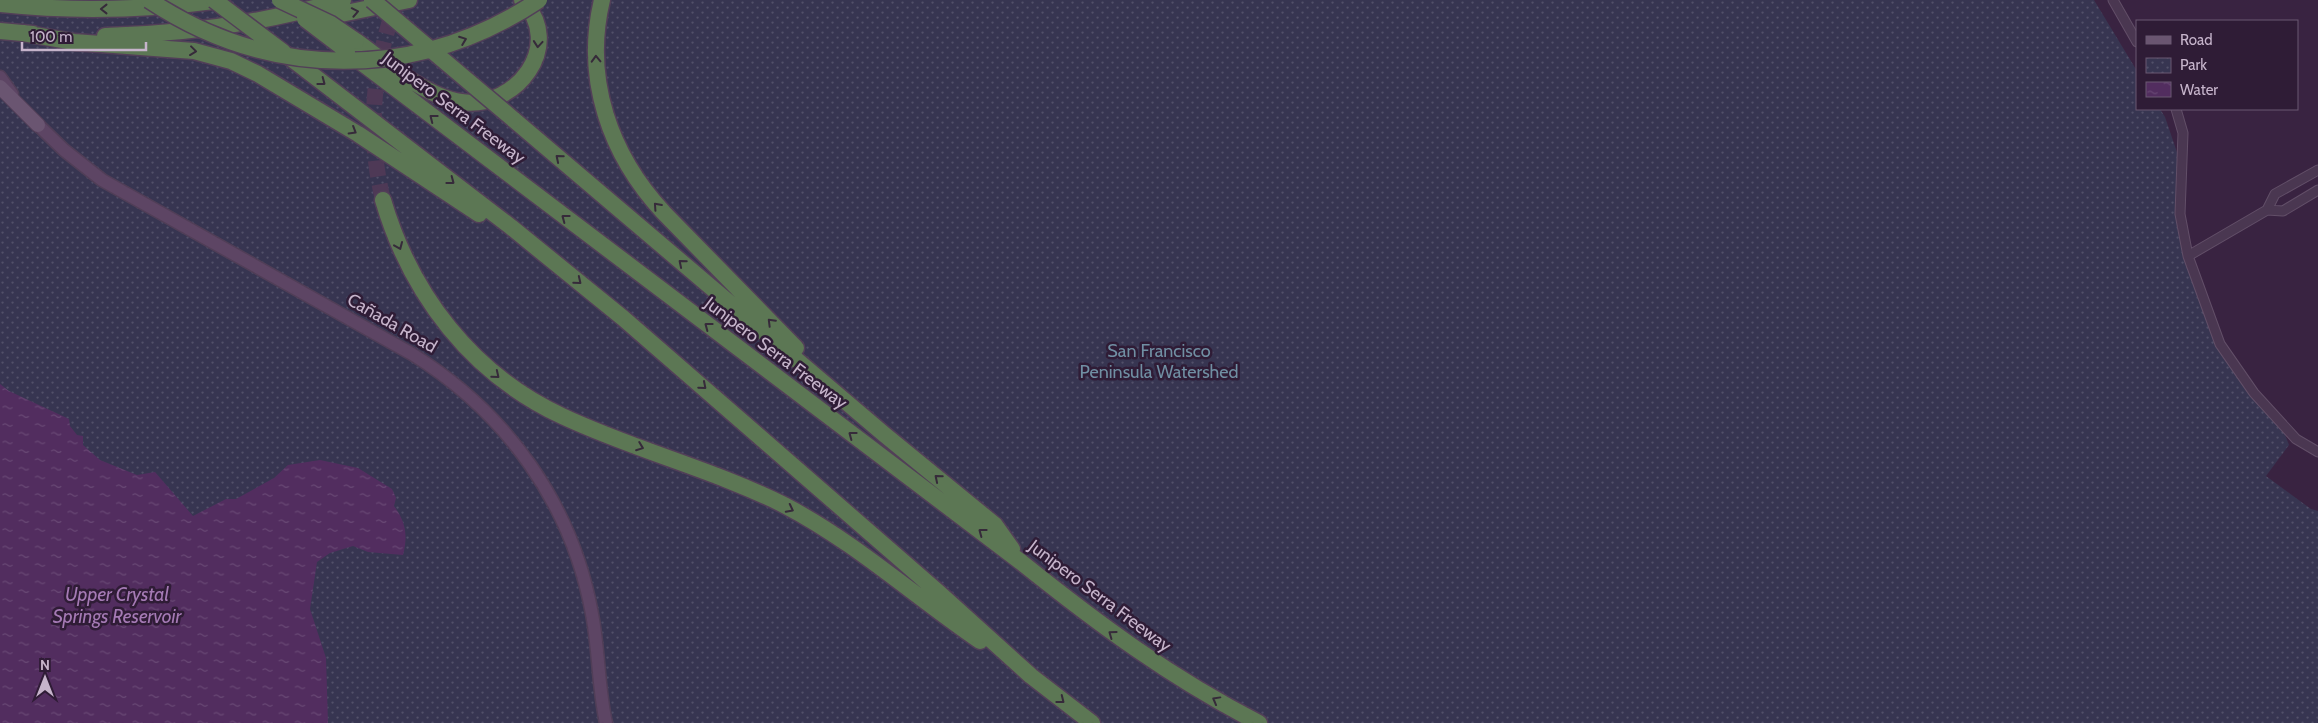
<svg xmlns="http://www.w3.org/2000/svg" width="2318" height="723" viewBox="0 0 2318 723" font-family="Cabin,sans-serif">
	<defs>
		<pattern id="park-dots" width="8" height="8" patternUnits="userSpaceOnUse" patternTransform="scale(1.25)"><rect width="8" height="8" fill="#373551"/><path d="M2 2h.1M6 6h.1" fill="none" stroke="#525069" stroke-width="1.8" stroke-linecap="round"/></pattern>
		<pattern id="water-ripples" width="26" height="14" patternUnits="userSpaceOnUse" patternTransform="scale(1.25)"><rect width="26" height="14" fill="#522d5f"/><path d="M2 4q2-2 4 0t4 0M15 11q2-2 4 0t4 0" fill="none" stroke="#694975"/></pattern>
	</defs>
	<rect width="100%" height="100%" fill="#392341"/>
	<!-- park -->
	<path fill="url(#park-dots)" d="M0 0H2094L2137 71V109H2160L2165 117 2183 170 2180 214 2188 256 2220 344 2280 422 2289 445 2266 476 2311 509 2318 511V723H0Z"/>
	<!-- water -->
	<path fill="url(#water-ripples)" d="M0 384 9 391 69 419 70 426 77 435 83 436V445L100 460 137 475 155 472 193 516 226 499H236L274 478 288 465 320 460 358 468 392 489 396 498 394 506C406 522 408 536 403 555L368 552 353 546 330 553 317 562 310 609 326 658 328 723H0Z"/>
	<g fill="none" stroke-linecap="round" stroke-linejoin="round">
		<!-- motorway-tunnel -->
		<path stroke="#4e3956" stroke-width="16" stroke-dasharray="16 8" stroke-linecap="butt" d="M383 200C367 135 372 68 396 4"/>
		<defs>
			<path id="minor" d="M2113 0 2137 42
				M2176 109 2183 133 2180 214 2188 256 2220 344 2254 393 2296 439 2318 452
				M2267 210 2283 211 2318 190
				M2188 256 2267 210 2275 194 2318 170"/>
			<path id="secondary" d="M0 77 12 94
				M32 119 64 150 102 180 412 354C507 413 572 504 592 614 599 650 598 687 606 723"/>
			<path id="primary" d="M0 87 38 125"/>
			<path id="motorway" d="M602 0C583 79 610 155 664 213L796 348
				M0 4C74 12 148 10 222 0
				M312 20 409 0
				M0 31 33 34
				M23 33 74 42 194 51 231 61 258 74 358 134 479 214
				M105 36C186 34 265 23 343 0
				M356 41C384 61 426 97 461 102 516 110 566 45 522 0
				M284 53 511 227 623 318 938 592 1031 676 1092 723
				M349 53 1021 562C1097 623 1171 678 1259 723
				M513 119 885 435 995 525 1012 549
				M383 200C411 295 472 374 562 416 634 450 712 469 784 505 855 542 914 596 980 641"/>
		</defs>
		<!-- minor casing -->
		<use href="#minor" stroke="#624f68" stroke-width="11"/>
		<!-- secondary casing -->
		<use href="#secondary" stroke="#503e57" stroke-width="15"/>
		<!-- primary casing -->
		<use href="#primary" stroke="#503e57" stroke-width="16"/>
		<!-- motorway casing -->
		<use href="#motorway" stroke="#523f58" stroke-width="19"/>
		<!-- minor -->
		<use href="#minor" stroke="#4a3751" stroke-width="9"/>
		<!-- secondary -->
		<use href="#secondary" stroke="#5d4564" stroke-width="12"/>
		<!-- primary -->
		<use href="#primary" stroke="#6a5571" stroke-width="14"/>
		<!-- motorway -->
		<use href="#motorway" stroke="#5c7754" stroke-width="16"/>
		<defs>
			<path id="motorway-bridge" d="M149 0C271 81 417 81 539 0
				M214 0 283 52
				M280 0 331 24 356 41
				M372 0 513 119
				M305 19 347 51"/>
		</defs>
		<!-- motorway-bridge casing -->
		<use href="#motorway-bridge" stroke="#523f58" stroke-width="19" stroke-linecap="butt"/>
		<!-- motorway-bridge -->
		<use href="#motorway-bridge" stroke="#5c7754" stroke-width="16"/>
	</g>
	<!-- one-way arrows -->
	<defs><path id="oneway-chevron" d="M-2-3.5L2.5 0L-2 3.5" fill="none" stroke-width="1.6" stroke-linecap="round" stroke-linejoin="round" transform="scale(1.25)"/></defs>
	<g stroke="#362a3a">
		<use href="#oneway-chevron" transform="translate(104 9) rotate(180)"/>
		<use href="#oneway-chevron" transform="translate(355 12) rotate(-11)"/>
		<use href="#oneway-chevron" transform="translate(463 40) rotate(-21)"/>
		<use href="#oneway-chevron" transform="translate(538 44) rotate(95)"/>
		<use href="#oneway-chevron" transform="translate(193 51) rotate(7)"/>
		<use href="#oneway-chevron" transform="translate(596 59) rotate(-92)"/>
		<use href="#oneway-chevron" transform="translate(322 82) rotate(37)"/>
		<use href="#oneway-chevron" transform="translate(433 118) rotate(-142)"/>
		<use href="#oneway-chevron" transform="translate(353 131) rotate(31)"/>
		<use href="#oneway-chevron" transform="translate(559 158) rotate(-140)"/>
		<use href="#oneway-chevron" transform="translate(451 181) rotate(37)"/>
		<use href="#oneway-chevron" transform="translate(657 206) rotate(-132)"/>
		<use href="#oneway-chevron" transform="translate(565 218) rotate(-143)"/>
		<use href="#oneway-chevron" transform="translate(399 246) rotate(67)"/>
		<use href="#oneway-chevron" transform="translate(682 263) rotate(-140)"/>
		<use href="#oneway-chevron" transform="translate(578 281) rotate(39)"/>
		<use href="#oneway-chevron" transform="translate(771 322) rotate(-135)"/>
		<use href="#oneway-chevron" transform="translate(708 326) rotate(-143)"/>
		<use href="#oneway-chevron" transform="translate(496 375) rotate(39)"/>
		<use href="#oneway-chevron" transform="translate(703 386) rotate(41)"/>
		<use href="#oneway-chevron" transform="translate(852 435) rotate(-143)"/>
		<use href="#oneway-chevron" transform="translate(640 447) rotate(21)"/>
		<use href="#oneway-chevron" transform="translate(938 478) rotate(-140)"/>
		<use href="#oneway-chevron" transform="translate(790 509) rotate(27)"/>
		<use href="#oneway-chevron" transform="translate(982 532) rotate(-143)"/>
		<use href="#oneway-chevron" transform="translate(1112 634) rotate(-144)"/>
		<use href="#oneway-chevron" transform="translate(1061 700) rotate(38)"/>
		<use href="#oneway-chevron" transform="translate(1216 700) rotate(-151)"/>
	</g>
	<g text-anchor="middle" stroke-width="5" stroke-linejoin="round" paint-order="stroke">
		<!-- street labels -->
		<g font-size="18" fill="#c6b4cb" stroke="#2f1c36">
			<text transform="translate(454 108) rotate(37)" y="6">Junipero Serra Freeway</text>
			<text transform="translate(392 323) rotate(30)" y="6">Cañada Road</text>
			<text transform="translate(776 353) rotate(37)" y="6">Junipero Serra Freeway</text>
			<text transform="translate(1100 596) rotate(37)" y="6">Junipero Serra Freeway</text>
		</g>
		<!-- park labels -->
		<g font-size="18" fill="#708fa3" stroke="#2f1c36">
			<text x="1159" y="357">San Francisco<tspan x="1159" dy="21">Peninsula Watershed</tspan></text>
		</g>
		<!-- water labels -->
		<g font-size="19" font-style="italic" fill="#a57ab5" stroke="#2f1c36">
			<text x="117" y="601">Upper Crystal<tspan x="117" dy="22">Springs Reservoir</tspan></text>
		</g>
	</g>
	<!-- legend -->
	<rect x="2136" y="20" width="162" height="90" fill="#2f1c36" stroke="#6b5972"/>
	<rect x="2146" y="36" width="25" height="8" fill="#6a5571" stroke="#6b5972"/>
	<text x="2180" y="45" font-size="15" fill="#c6b4cb">Road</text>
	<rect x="2146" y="58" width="25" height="15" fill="url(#park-dots)" stroke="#6b5972"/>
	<text x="2180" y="70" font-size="15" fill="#c6b4cb">Park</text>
	<rect x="2146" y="82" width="25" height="15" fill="url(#water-ripples)" stroke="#6b5972"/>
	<text x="2180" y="95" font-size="15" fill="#c6b4cb">Water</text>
	<!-- north arrow -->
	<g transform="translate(45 678)" stroke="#2f1c36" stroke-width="4" paint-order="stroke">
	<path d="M0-4L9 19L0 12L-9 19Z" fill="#c6b4cb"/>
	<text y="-8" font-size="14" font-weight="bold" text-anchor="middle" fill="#c6b4cb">N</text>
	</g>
	<!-- scale -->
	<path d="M22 42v8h124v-8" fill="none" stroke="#c6b4cb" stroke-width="2.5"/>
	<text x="30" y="42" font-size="15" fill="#c6b4cb" stroke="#2f1c36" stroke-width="4" paint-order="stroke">100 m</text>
</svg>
